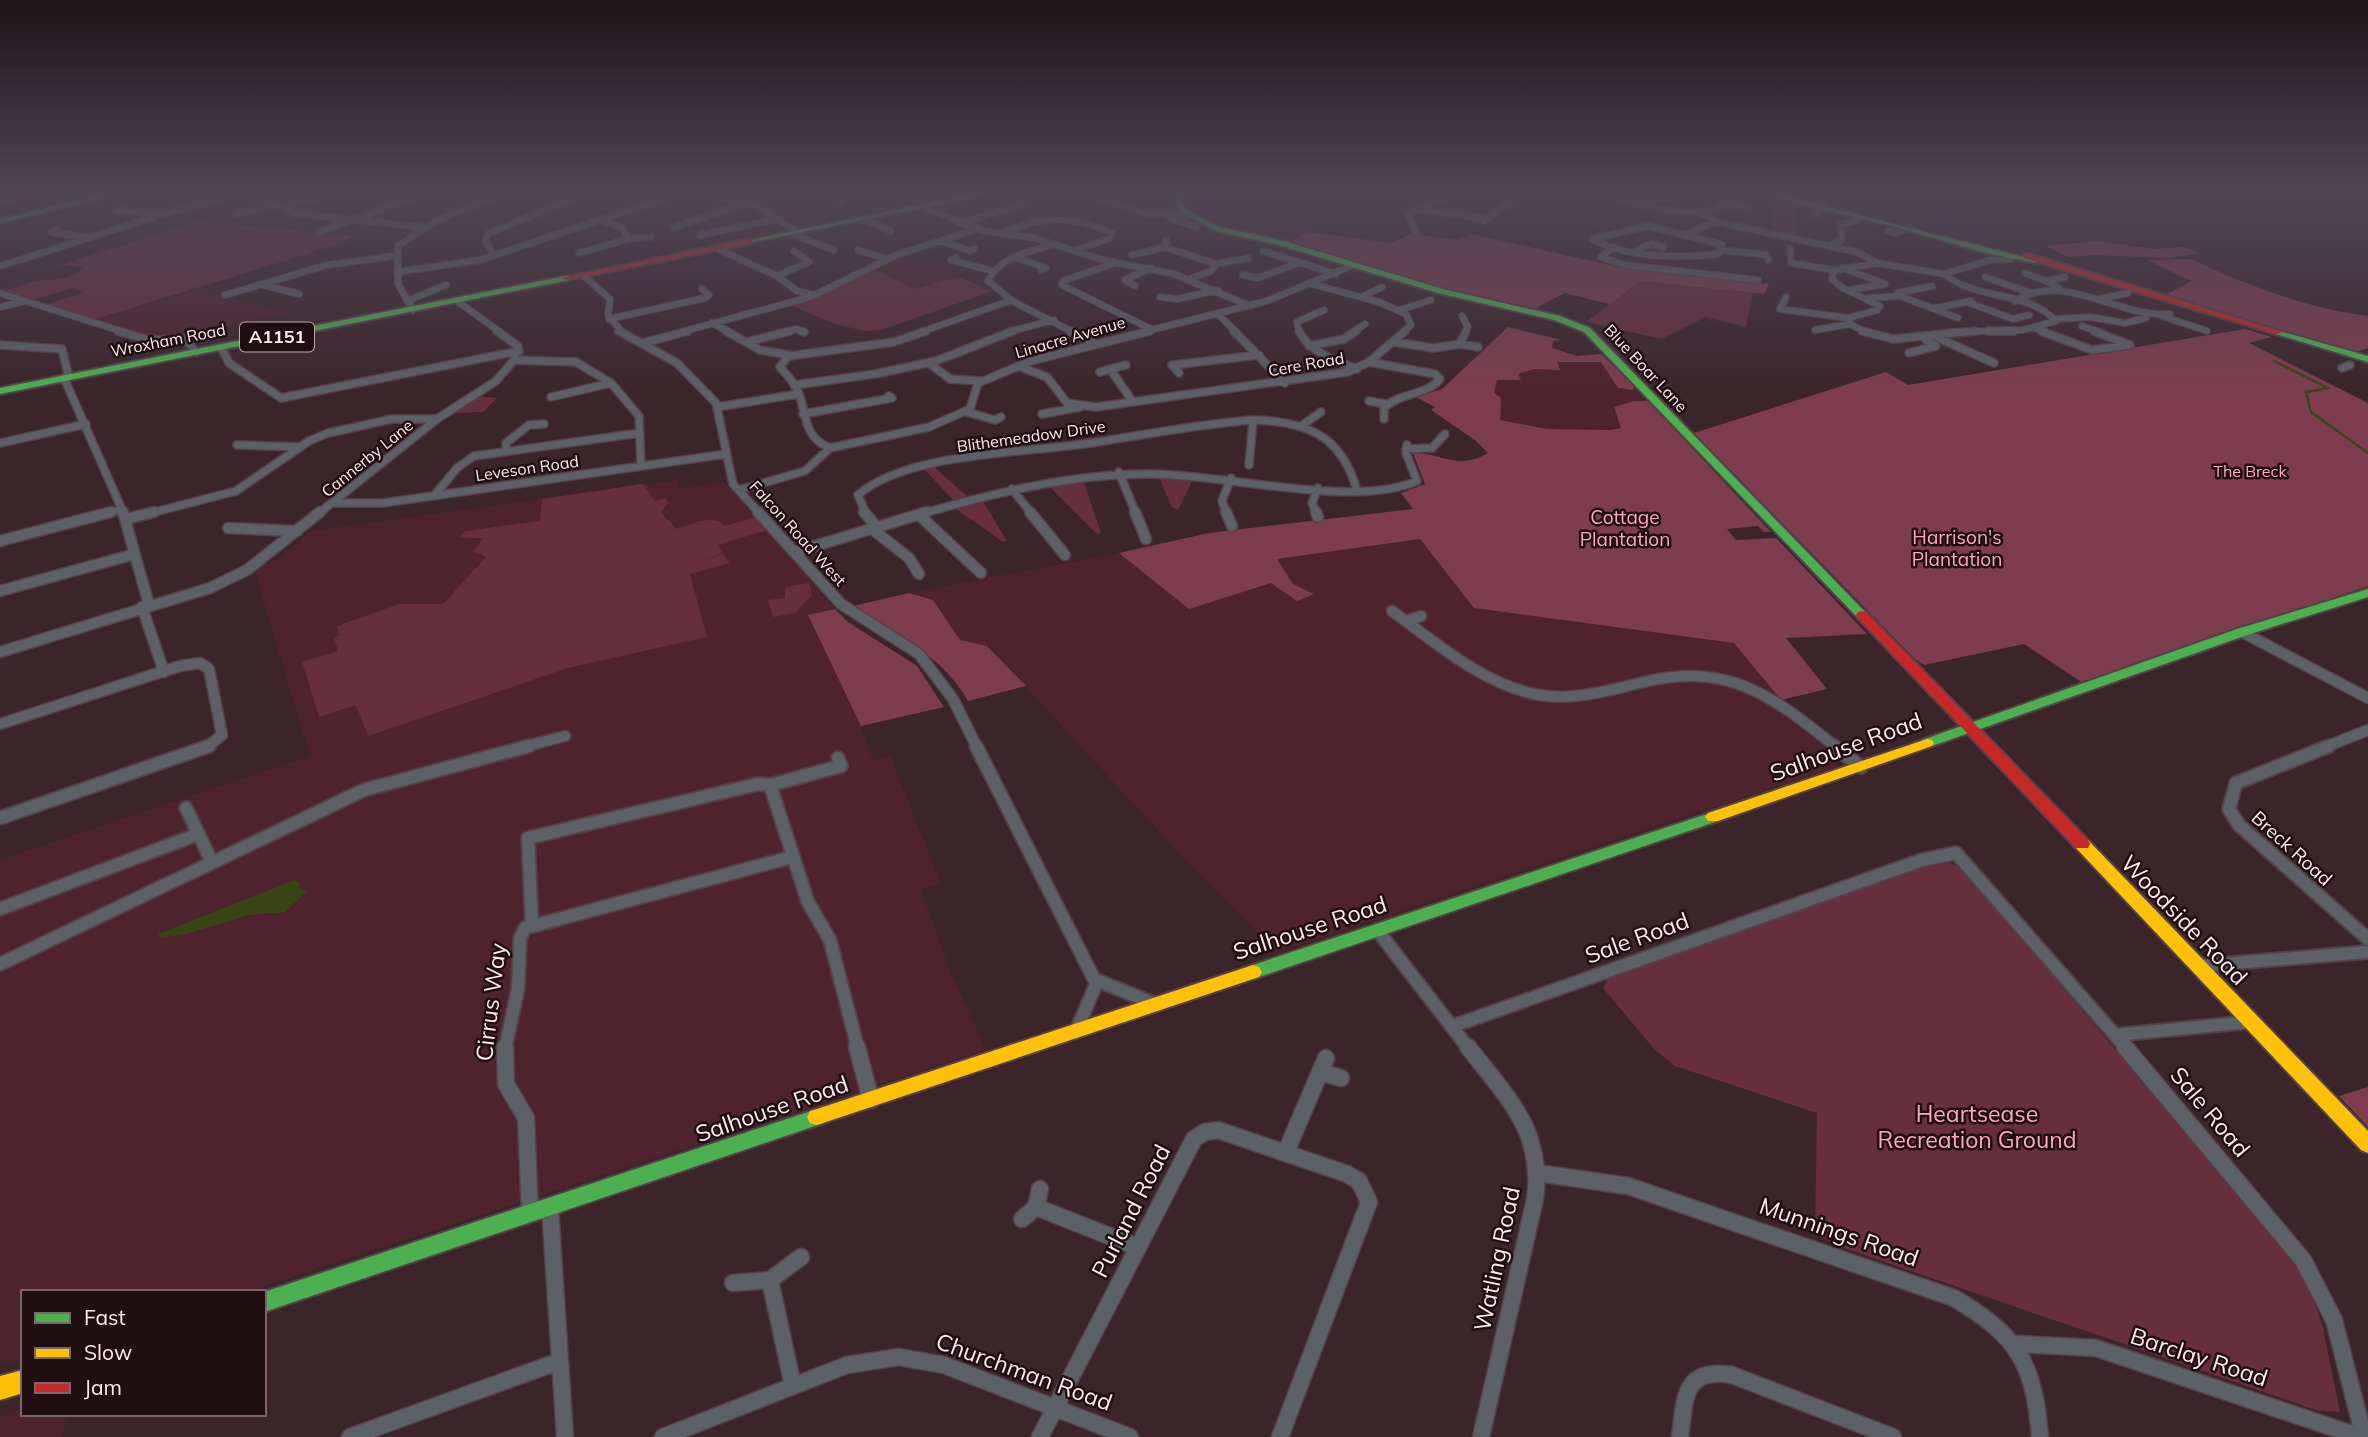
<svg xmlns="http://www.w3.org/2000/svg" width="2368" height="1437" viewBox="0 0 2368 1437" font-family="Mulish,sans-serif">
	<rect width="100%" height="100%" fill="#3b252b"/>
	<!-- built -->
	<path fill="#4e232e" d="M1187 191H1330L1325 196 1358 201 1289 243 1230 230 1194 214 1184 203Z
		M1555 191 1581 193 1645 208 1603 230 1518 209 1536 194Z
		M903 255 958 277 916 289 873 269Z
		M198 289 287 313 177 337 153 339 95 320Z
		M1556 362H1601L1618 388 1633 390 1634 386 1648 401H1634L1614 407 1621 428 1611 430 1547 429 1499 420 1501 399 1494 394 1497 380 1524 370 1560 369Z
		M678 480V489L725 482 835 609 808 615 858 718 873 760 890 756 941 884 921 890 951 973 986 1050 246 1292H23V1357L0 1365V860L310 756 254 569 281 557 311 531Z
		M1420 539 1474 608 1735 643 1781 700 1767 704 1832 752 1838 760 1837 767 1277 952 1189 864 988 646 960 640 933 600 909 593 1119 553 1189 609 1271 583 1293 584 1276 559Z
		M23 1409V1414H66L62 1437H0V1417Z"/>
	<!-- green -->
	<path fill="#672e3d" d="M1775 199 1798 204 1795 238 1772 232Z
		M198 221 354 236 342 243 93 320 43 305 83 293 73 288 32 300 3 291C14 288 25 283 36 281 51 279 71 281 83 268L61 265Z
		M873 269 916 289 958 277 993 291 881 330 864 331 832 323 791 305 816 298Z
		M1641 281 1753 293 1746 327 1705 317 1662 339 1586 322Z
		M479 396 497 398 483 412 454 413Z
		M936 466V469L968 497 954 501 923 468Z
		M1154 475 1194 477 1178 510 1172 507 1159 478Z
		M1087 480 1084 483 1101 533 1097 534 1049 486Z
		M643 484 655 501 665 498 669 503 661 512 676 529C690 525 714 513 725 526L757 517 768 530 717 545 723 553 702 560 723 554 730 563 690 574 707 637 568 668 368 736 356 705 319 717 302 662 338 651 334 638 340 635 337 626 399 604H443L486 557 473 551 484 538H459L465 531 540 521 542 499Z
		M982 500 1007 541 1003 542 956 509Z
		M809 583 812 595 795 613 773 617 768 600 785 598V587Z
		M1937 862C1963 859 1980 888 1995 906L2294 1263 2313 1297 2323 1328 2340 1412 2319 1411 1838 1246 1815 1233 1817 1113 1675 1066 1655 1050 1603 988 1608 979Z"/>
	<!-- forest -->
	<path fill="#7e3d4e" d="M1308 232 1391 243 1411 234 1459 240 1471 234 1614 266 1769 284 1764 294 1641 281 1610 304 1565 293 1532 310 1420 283 1289 243Z
		M2098 241 2153 249 2184 247 2200 253 2169 258 2093 255 2068 257 2045 246Z
		M2191 259C2247 285 2306 308 2368 316V348L2354 353 2164 296 2191 281 2147 260Z
		M1508 327 1561 340 1553 341 1552 348 1577 356 1601 354 1634 386 1633 390 1618 388 1601 362H1557L1560 370 1534 369 1518 374 1521 380H1497L1494 393 1501 398 1500 420 1547 429 1611 430 1621 428 1614 407 1634 401H1648L1771 532H1764L1758 526 1727 529 1736 540 1776 538 1867 634 1786 638 1827 689 1781 700 1734 643 1474 608 1420 539 1277 559 1293 584 1314 594 1297 601 1271 583 1189 609 1119 553 1209 533 1413 509 1401 493 1425 484 1413 453C1443 453 1457 471 1488 453L1475 440 1431 410 1435 407 1416 397 1442 389Z
		M2245 329 2272 337 2249 343 2368 403V586L2083 683 2024 644 1924 665 1915 659 1694 433 1886 372 1908 385Z
		M909 593 933 600 960 640 987 646 1026 686 968 701C940 651 895 638 853 606Z
		M835 609 848 622 917 666 944 707 861 726 808 615Z
		M2368 1087V1127L2339 1096Z"/>
	<!-- water -->
	<path fill="#384615" d="M295 880 299 882V888L307 891 285 912 249 915 186 934 161 938 158 934Z"/>
	<g fill="none" stroke-linecap="round" stroke-linejoin="round">
		<!-- stream -->
		<path stroke="#384615" stroke-width="2.5" d="M2274 361 2328 388 2306 392 2311 412 2368 453"/>
		<defs>
			<path id="street-far4" d="M243 191 297 214 424 227
				M1076 191 1149 215H1190
				M1350 191 1371 196 1402 191
				M1593 191C1632 200 1680 221 1719 208L1724 197
				M194 192 202 191
				M680 192 750 202 800 233
				M93 199 114 191
				M0 201 38 191
				M842 202 837 195 843 191
				M1722 202 1747 208
				M1647 205 1659 198H1671L1675 191
				M124 208 116 211 162 213
				M282 208 337 191
				M925 208 984 231 1034 238 1103 260 1174 274 1250 306
				M1421 209 1485 219
				M1701 213 1717 222 1857 252 1877 263
				M236 214 275 205
				M1816 214V210L1827 207
				M1170 219 1197 227
				M865 220 891 231
				M1484 221 1523 191
				M960 223 1022 205 1019 204
				M1648 226 1716 243 1722 245 1718 254C1679 258 1627 258 1592 239Z
				M674 227 747 203
				M57 230 51 232 90 238
				M1888 231 1895 233 1910 228
				M320 232 430 191
				M1003 233C1040 216 1075 215 1112 233L1110 238 1074 251
				M792 234 834 250
				M1417 234 1408 213 1450 197 1456 191
				M700 235 779 219
				M1683 235 1716 222
				M628 239 651 237
				M1166 240 1168 248 1216 264 1211 271 1190 279
				M940 241 970 251 975 249
				M1054 244C1030 252 1000 256 988 281L1014 302 1073 332
				M1831 245 1842 240 1840 225 1857 220
				M1614 247 1601 257 1625 265 1758 280
				M718 249 777 276 797 291 814 295
				M1790 249 1791 263 1834 270
				M858 250 888 259
				M1637 250 1651 244 1664 247
				M1721 250 1767 255 1768 260
				M1263 251 1336 274
				M579 253 628 239 622 227 601 220
				M494 255 485 240 489 233 592 191
				M1132 255 1166 247
				M1014 257 1046 268 1041 270
				M956 258 951 260 993 271
				M1115 263 1063 281 1062 285 1151 329
				M1216 264 1248 258
				M0 266C82 241 163 211 246 192
				M1843 268 1885 284 1849 290
				M397 272 480 260 687 191
				M2025 273 2046 281
				M1944 274C1977 301 2027 290 2056 321L2023 330 1950 332
				M1944 274 1990 260 2011 259
				M1243 275 1257 278 1299 263
				M584 276 610 299 608 315 622 332
				M777 276 809 262 794 251
				M1985 277 2031 293
				M1312 284 1379 302 1406 314 1411 325 1403 332
				M263 285 299 294
				M1135 286 1125 280 1151 268
				M2059 288 2046 281 2065 277
				M0 293 124 332
				M1897 293 1932 286
				M225 295 327 265 395 256
				M1160 297 1178 299 1218 290
				M1361 297 1382 287
				M1786 297 1780 309 1848 318
				M1869 298 1900 296 1958 318
				M2099 299 2128 293
				M407 301 446 285
				M457 301 500 332
				M2015 301C2064 270 2117 318 2170 314
				M1967 302 2013 319 2029 315
				M0 307 21 302
				M1935 308 1971 301
				M413 310 398 284V246L435 221 509 191
				M1400 310 1431 300
				M1218 314 1236 332
				M1462 316 1468 327 1465 332
				M2162 316 2207 331
				M609 319 705 298 709 295 702 289
				M2056 319 2090 317 2125 323 2146 318
				M712 323 729 332
				M2082 326 2098 332
				M2034 328 2046 332
				M1815 330 1850 324
				M681 332 810 297 899 254 978 229
				M784 332 797 329 804 332
				M921 332 1012 300
				M1008 332 1054 320
				M1143 332 1267 301 1353 265
				M1299 332 1297 322 1324 310
				M1353 332 1365 324
				M1865 332 1850 324 1848 318 1877 310 1880 306 1841 287 1832 279 1833 271 1877 263 1944 274"/>
			<path id="street-far3" d="M118 331 149 340 185 339 196 352
				M619 331 677 363 716 403 733 484 760 514
				M726 331 760 350 789 355 780 367C786 374 793 381 797 389 808 413 801 436 830 448
				M801 331 804 332
				M1070 331 1096 344
				M1234 331 1285 383
				M1299 331C1310 353 1335 360 1357 369
				M1862 331 1893 339 1975 331
				M1988 331H2014
				M2041 331 2092 350 2130 345 2094 331
				M1934 336 1994 363
				M747 342 790 331
				M1393 342 1434 348 1460 344 1466 331
				M643 343 688 331
				M1460 344 1478 347
				M0 345 62 349 69 377
				M1309 346 1344 339 1356 331
				M221 347 229 363 281 398 519 351
				M1909 353 1936 346 1926 340
				M789 356 894 342 926 331
				M514 360 576 362 611 383 639 416 641 466
				M1369 362 1435 374 1440 379C1426 396 1400 392 1384 408V419
				M929 363 950 379 981 381
				M1018 366 1047 377 1067 403 1096 407 1348 372 1369 362 1405 331
				M2342 368 2350 365
				M1110 369 1126 365
				M1100 372 1110 369 1133 402
				M1179 373 1172 365 1259 355
				M64 378 124 514
				M794 385 875 374 936 361 1013 331
				M551 397 611 383
				M1369 401 1386 404
				M717 407 798 394
				M967 412 995 420 1001 417
				M803 414 892 398 889 396
				M1042 414 1080 407
				M1304 424 1321 412
				M0 443 86 424
				M237 445 301 447
				M1406 449 1432 448 1445 434
				M506 451V443L529 425 544 424
				M1249 465 1253 421
				M1119 472 1136 514
				M1012 489 1032 514
				M739 490 805 471 830 448 929 427 970 409 978 383 1031 361 1150 331
				M434 496 457 468 474 456 640 433
				M332 503H383L726 454
				M104 514 122 509
				M147 514 236 491 309 441 328 433 392 419H437
				M318 514 437 419 496 381 514 360 518 346 497 331
				M866 514 858 495C906 453 1021 453 1084 444 1140 436 1196 424 1253 420 1306 421 1342 435 1357 491
				M921 514C994 493 1071 474 1147 474 1222 473 1352 509 1417 481L1406 453 1407 445
				M1227 514 1222 501 1231 478
				M1317 514 1312 503 1318 488"/>
			<path id="street-far2" d="M123 512 149 605
				M758 512 841 604 919 654 953 699 977 747
				M864 512 878 528
				M1030 512 1065 555
				M1135 512 1146 539
				M1226 512 1232 526
				M1316 512 1318 517
				M919 515 981 573
				M126 519 154 512
				M228 528 297 531
				M872 529 909 558 919 574
				M0 541 111 512
				M795 552 927 512
				M0 591 135 554
				M142 607 164 672
				M1392 611C1436 643 1484 685 1539 695 1576 701 1609 690 1644 682 1729 661 1773 697 1836 747
				M1406 621 1421 616
				M2242 632 2368 698
				M0 652 210 588 247 570 320 512
				M0 724 180 666 200 663 209 669 222 735 207 747
				M523 747 565 736
				M2325 747 2368 730"/>
			<path id="street-far1" d="M976 746 1094 979 1155 1004
				M1834 746 1861 767
				M2329 746 2236 783 2229 809 2239 825 2368 939
				M770 785 808 902 830 940 858 1049
				M186 808 212 862
				M0 818 209 746
				M0 909 196 835
				M532 926 528 838 758 784 770 785 841 766 838 758
				M1377 930 1469 1049
				M0 964 364 790 529 746
				M2197 966 2368 952
				M1453 1026 1922 860 1956 853 2127 1049
				M1076 1031 1097 982
				M2115 1035 2250 1022
				M505 1049 518 989 520 939 525 928 792 857"/>
			<path id="street" d="M505 1047 506 1084 526 1118 530 1213
				M857 1047 871 1100
				M1468 1047C1507 1097 1544 1131 1535 1199L1481 1437
				M2125 1047 2303 1260 2334 1320 2364 1437
				M1320 1072 1341 1078
				M1286 1152 1326 1058
				M1538 1173 1628 1186 1954 1298C2018 1336 2034 1363 2040 1437
				M1040 1189 1036 1207 1137 1247
				M550 1207 565 1437
				M1022 1219 1036 1207
				M733 1283 770 1280
				M2018 1344 2096 1348 2361 1437
				M793 1386 770 1280 801 1257
				M350 1437 560 1361
				M663 1437 847 1365 899 1357 944 1365 1130 1437
				M1040 1437 1194 1139 1205 1132 1218 1130 1347 1174 1359 1181 1369 1202 1280 1437
				M1680 1437C1685 1398 1683 1367 1732 1375L1893 1437"/>
			<path id="fast" d="M120 191H132L0 223V219Z
				M966 191H1005L749 243 745 241 974 194Z
				M1180 191H1186L1181 201 1185 209 1220 227 1284 241 1443 289 1560 316 1590 328 1868 615 1862 619 1858 618 1584 332 1554 320 1438 293 1279 245 1215 231 1180 211 1175 201Z
				M1714 191H1765L2039 261 2035 263 1986 253 1892 226 1760 194Z
				M566 276H569V280L0 394V388Z
				M2276 330 2368 356V362L2276 334Z
				M2368 589V597L2247 635 1932 746H1922L1920 743 1922 740 2237 629Z
				M1713 812 1718 813 1721 817 1718 821 1259 977 1253 979 1247 977 1244 972 1247 967Z
				M817 1109 824 1111 827 1117 824 1123 264 1312V1292Z"/>
			<path id="slow" d="M1927 739 1932 740 1934 743 1932 746 1718 821H1708L1705 817 1708 813Z
				M2082 839 2088 840 2368 1131V1153L2361 1150 2076 848 2074 844 2076 840Z
				M1253 965 1259 967 1262 972 1259 977 817 1125 810 1123 807 1117 810 1111 817 1109Z
				M23 1370V1393L0 1400V1376Z"/>
			<path id="jam" d="M749 239 753 241 752 243 566 280 562 278Z
				M2024 254H2030L2283 332 2276 334 2024 258Z
				M1862 611 1866 612 2088 840 2090 844 2088 848H2076L1858 618 1856 615 1858 612Z"/>
		</defs>
		<!-- street-far4 casing -->
		<use href="#street-far4" stroke="#554247" stroke-width="8"/>
		<!-- street-far3 casing -->
		<use href="#street-far3" stroke="#554247" stroke-width="10"/>
		<!-- street-far2 casing -->
		<use href="#street-far2" stroke="#554247" stroke-width="13"/>
		<!-- street-far1 casing -->
		<use href="#street-far1" stroke="#554247" stroke-width="16"/>
		<!-- street casing -->
		<use href="#street" stroke="#554247" stroke-width="19"/>
		<!-- fast casing -->
		<use href="#fast" stroke="#554247" stroke-width="4"/>
		<!-- slow casing -->
		<use href="#slow" stroke="#554247" stroke-width="4"/>
		<!-- jam casing -->
		<use href="#jam" stroke="#554247" stroke-width="4"/>
		<!-- street-far4 -->
		<use href="#street-far4" stroke="#5c6067" stroke-width="6"/>
		<!-- street-far3 -->
		<use href="#street-far3" stroke="#5c6067" stroke-width="7"/>
		<!-- street-far2 -->
		<use href="#street-far2" stroke="#5c6067" stroke-width="10"/>
		<!-- street-far1 -->
		<use href="#street-far1" stroke="#5c6067" stroke-width="12"/>
		<!-- street -->
		<use href="#street" stroke="#5c6067" stroke-width="16"/>
		<!-- fast -->
		<use href="#fast" fill="#4caf50" fill-rule="evenodd"/>
		<!-- slow -->
		<use href="#slow" fill="#ffc107" fill-rule="evenodd"/>
		<!-- jam -->
		<use href="#jam" fill="#c62828" fill-rule="evenodd"/>
	</g>
	<!-- sky -->
	<linearGradient id="sky" x2="0" y2="1"><stop stop-color="#201418"/><stop offset="0.49" stop-color="#4f4655"/><stop offset="1" stop-color="#4f4655" stop-opacity="0"/></linearGradient>
	<rect width="2368" height="392" fill="url(#sky)"/>
	<g text-anchor="middle" stroke-width="5" stroke-linejoin="round" paint-order="stroke">
		<!-- far-street labels -->
		<g font-size="16" fill="#ffeaee" stroke="#1f0e12">
			<text transform="translate(1070 337) rotate(-16)" y="6">Linacre Avenue</text>
			<text transform="translate(168 340) rotate(-11)" y="6">Wroxham Road</text>
			<text transform="translate(1306 364) rotate(-10)" y="6">Cere Road</text>
			<text transform="translate(1646 368) rotate(47)" y="6">Blue Boar Lane</text>
			<text transform="translate(1031 436) rotate(-8)" y="6">Blithemeadow Drive</text>
			<text transform="translate(367 458) rotate(-39)" y="6">Cannerby Lane</text>
			<text transform="translate(527 468) rotate(-8)" y="6">Leveson Road</text>
			<text transform="translate(798 533) rotate(48)" y="6">Falcon Road West</text>
		</g>
		<!-- far-park labels -->
		<g font-size="16" fill="#fea8bb" stroke="#1f0e12">
			<text x="2250" y="477">The Breck</text>
		</g>
		<!-- shield labels -->
		<rect fill="#1f0e12" stroke="#bca8ac" stroke-width="2" x="240" y="322.5" width="74" height="29" rx="5"/>
		<g font-size="18" font-weight="bold" fill="#ffeaee">
			<text x="277" y="343">A1151</text>
		</g>
		<!-- park labels -->
		<g font-size="19" fill="#fea8bb" stroke="#1f0e12">
			<text x="1625" y="524">Cottage<tspan x="1625" dy="22">Plantation</tspan></text>
			<text x="1957" y="544">Harrison's<tspan x="1957" dy="22">Plantation</tspan></text>
		</g>
		<!-- street labels -->
		<g font-size="19" fill="#ffeaee" stroke="#1f0e12">
			<text transform="translate(2292 848) rotate(42)" y="7">Breck Road</text>
		</g>
		<!-- near-street labels -->
		<g font-size="23" fill="#ffeaee" stroke="#1f0e12">
			<text transform="translate(1846 747) rotate(-20)" y="8">Salhouse Road</text>
			<text transform="translate(2184 920) rotate(46)" y="8">Woodside Road</text>
			<text transform="translate(1310 928) rotate(-18)" y="8">Salhouse Road</text>
			<text transform="translate(1637 938) rotate(-20)" y="8">Sale Road</text>
			<text transform="translate(491 1002) rotate(-83)" y="8">Cirrus Way</text>
			<text transform="translate(772 1109) rotate(-19)" y="8">Salhouse Road</text>
			<text transform="translate(2210 1112) rotate(50)" y="8">Sale Road</text>
			<text transform="translate(1131 1211) rotate(-63)" y="8">Purland Road</text>
			<text transform="translate(1839 1232) rotate(19)" y="8">Munnings Road</text>
			<text transform="translate(1497 1259) rotate(-78)" y="8">Watling Road</text>
			<text transform="translate(2199 1357) rotate(18)" y="8">Barclay Road</text>
			<text transform="translate(1024 1372) rotate(20)" y="8">Churchman Road</text>
		</g>
		<!-- near-park labels -->
		<g font-size="23" fill="#fea8bb" stroke="#1f0e12">
			<text x="1977" y="1122">Heartsease<tspan x="1977" dy="26">Recreation Ground</tspan></text>
		</g>
	</g>
	<!-- legend -->
	<rect x="21" y="1290" width="245" height="126" fill="#1f0e12" stroke="#79666a" stroke-width="2"/>
	<rect x="35" y="1313" width="35" height="10" fill="#4caf50" stroke="#79666a" stroke-width="2"/>
	<text x="84" y="1325" font-size="21" fill="#ffeaee">Fast</text>
	<rect x="35" y="1348" width="35" height="10" fill="#ffc107" stroke="#79666a" stroke-width="2"/>
	<text x="84" y="1360" font-size="21" fill="#ffeaee">Slow</text>
	<rect x="35" y="1383" width="35" height="10" fill="#c62828" stroke="#79666a" stroke-width="2"/>
	<text x="84" y="1395" font-size="21" fill="#ffeaee">Jam</text>
</svg>
